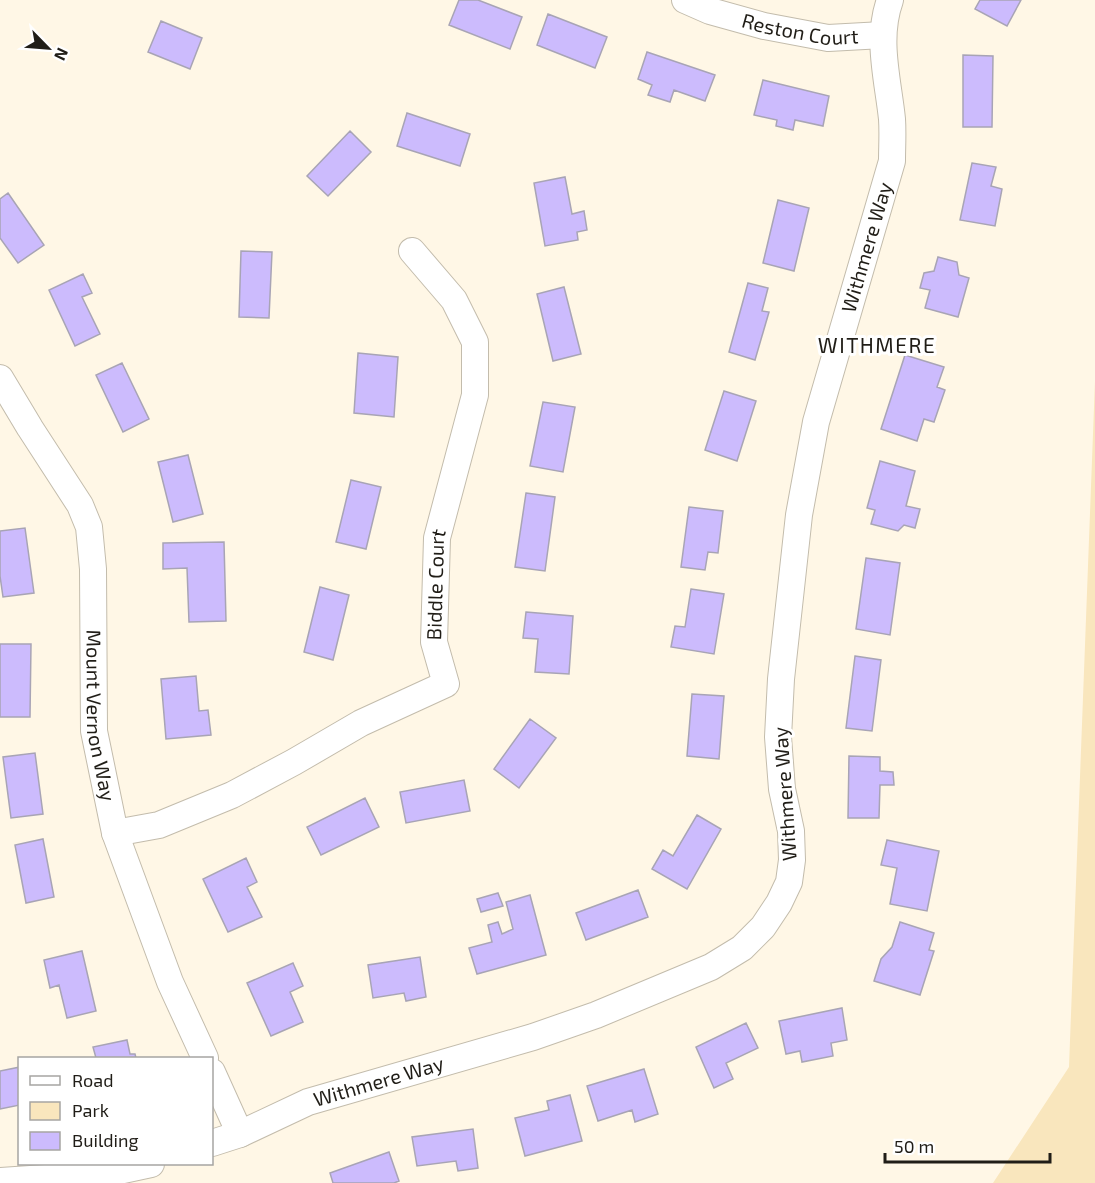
<svg xmlns="http://www.w3.org/2000/svg" width="1095" height="1183" viewBox="0 0 1095 1183" font-family="'Exo 2',sans-serif">
	<rect width="100%" height="100%" fill="#fff7e6"/>
	<!-- green -->
	<path fill="#f9e6bd" d="M1095 381V1183H993L1069 1067Z"/>
	<!-- building -->
	<path fill="#ccbbfd" stroke="#a8a4b5" stroke-width="1.5" d="M459 0H478L522 17 510 49 449 25Z
		M980 0H1021L1007 26 975 9Z
		M548 14 607 37 595 68 537 45Z
		M161 21 202 38 190 69 148 52Z
		M647 52 715 75 705 101 674 90 670 102 648 95 652 85 638 79Z
		M963 55 993 56 992 127H963Z
		M763 80 829 96 823 126 795 120 793 130 776 126 777 120 754 115Z
		M407 113 470 134 460 166 397 146Z
		M350 131 371 152 328 196 307 176Z
		M972 163 996 167 991 186 1002 189 995 226 960 220Z
		M565 177 572 214 584 211 587 230 577 232 578 240 545 246 534 183Z
		M8 193 44 245 18 263 0 238V199Z
		M778 200 809 208 794 271 763 263Z
		M241 251 272 252 269 318 239 317Z
		M938 257 957 262 959 275 969 278 958 317 925 308 930 290 920 288 924 273 934 271Z
		M83 274 92 293 82 297 100 334 75 346 49 290Z
		M748 283 768 288 762 311 769 312 755 360 729 352Z
		M564 287 581 354 553 361 537 294Z
		M358 353 398 357 394 417 354 413Z
		M905 355 944 367 937 387 945 390 934 422 924 419 917 441 881 429Z
		M122 363 149 419 123 432 96 375Z
		M724 391 756 401 737 461 705 450Z
		M543 402 575 407 563 472 530 466Z
		M188 455 203 514 173 522 158 462Z
		M880 461 915 471 906 506 920 509 915 528 904 525 898 531 871 524 875 510 867 508Z
		M351 480 381 487 366 549 336 542Z
		M526 493 555 497 545 571 515 567Z
		M689 507 723 511 718 553 708 552 705 570 681 567Z
		M25 528 34 593 3 597 0 576V531Z
		M224 542 226 621 189 622 187 568 163 569V543Z
		M866 558 900 563 890 635 856 629Z
		M320 587 349 595 333 660 304 652Z
		M691 589 724 594 714 654 671 647 675 626 685 627Z
		M526 612 573 616 569 674 535 672 538 639 523 638Z
		M0 644H31L30 717H0Z
		M855 656 881 660 872 731 846 728Z
		M196 676 199 711 208 710 211 735 166 739 161 679Z
		M692 694 724 696 719 759 687 756Z
		M530 719 556 738 519 788 494 769Z
		M35 753 43 814 11 818 3 757Z
		M849 756 880 757V771L893 772 894 785H880L879 818H848Z
		M464 780 470 811 406 823 400 792Z
		M365 798 379 827 321 855 307 827Z
		M697 815 721 829 687 889 652 869 663 850 673 856Z
		M43 839 54 897 26 903 15 845Z
		M887 840 939 851 927 911 890 904 897 868 881 865Z
		M246 858 257 882 247 887 262 917 228 932 203 879Z
		M638 890 648 917 586 940 576 913Z
		M498 893 503 906 481 912 477 899Z
		M530 895 546 955 477 974 469 948 492 942 488 925 498 922 502 934 513 929 506 902Z
		M900 922 934 933 929 950 934 951 920 995 874 981 881 959 892 947Z
		M82 951 96 1011 67 1018 59 985 50 988 44 960Z
		M420 957 426 997 406 1001 404 993 373 998 368 965Z
		M293 963 303 986 290 992 303 1022 271 1036 247 983Z
		M842 1008 847 1040 831 1043 833 1056 802 1062 800 1051 786 1054 779 1021Z
		M746 1023 758 1048 726 1063 733 1079 714 1088 696 1047Z
		M127 1040 130 1054H135L136 1058H96L93 1047Z
		M20 1067V1105L0 1109V1071Z
		M644 1069 658 1114 635 1122 632 1110 598 1121 587 1086Z
		M570 1095 582 1141 525 1156 515 1118 549 1110 547 1101Z
		M473 1129 478 1168 458 1171 456 1161 417 1166 412 1137Z
		M389 1152 399 1181 394 1183H333L330 1173Z"/>
	<g fill="none" stroke-linecap="round" stroke-linejoin="round">
		<defs>
			<g id="minor">
				<path id="s1" d="M685 0 710 11 764 26 828 38 883 35"/>
				<path id="s2" d="M0 378 30 428 80 505 89 527 93 569 94 731 115 833 170 982 205 1058"/>
				<path id="s3" d="M115 833 159 825 232 795 294 762 361 723 446 684 434 642 437 538 475 395V342L454 300 412 251"/>
				<path d="M212 1072 240 1134"/>
				<path id="s4" d="M212 1143 240 1134 308 1102 533 1037 596 1015 711 967 742 948 763 927 779 903 789 882 792 860 791 831 782 789 778 737 781 679 799 515 816 422 892 161C892 147 893 133 892 119 888 80 876 39 890 0"/>
				<path d="M0 1181 105 1174 151 1164"/>
			</g>
		</defs>
		<!-- minor casing -->
		<use href="#minor" stroke="#c3bcac" stroke-width="28"/>
		<!-- minor -->
		<use href="#minor" stroke="#fff" stroke-width="26"/>
	</g>
	<g text-anchor="middle" stroke-width="6" stroke-linejoin="round" paint-order="stroke">
		<!-- street labels -->
		<g font-size="20" fill="#201d17" stroke="#fff">
			<text dy="7" stroke="none"><textPath href="#s1" startOffset="120">Reston Court</textPath></text>
			<text dy="7" stroke="none"><textPath href="#s4" startOffset="1294">Withmere Way</textPath></text>
			<text dy="7" stroke="none"><textPath href="#s3" startOffset="466">Biddle Court</textPath></text>
			<text dy="7" stroke="none"><textPath href="#s2" startOffset="363">Mount Vernon Way</textPath></text>
			<text transform="translate(785 794) rotate(-94)" y="7">Withmere Way</text>
			<text dy="7" stroke="none"><textPath href="#s4" startOffset="178">Withmere Way</textPath></text>
		</g>
		<!-- neighbourhood labels -->
		<g font-size="21" letter-spacing="1.5" fill="#201d17" stroke="#fff">
			<text x="877" y="353">WITHMERE</text>
		</g>
	</g>
	<!-- legend -->
	<rect x="18" y="1057" width="195" height="108" fill="#ffffff" stroke="#a6a5a2" stroke-width="1.5"/>
	<rect x="30" y="1076" width="30" height="9" fill="#ffffff" stroke="#a6a5a2" stroke-width="1.5"/>
	<text x="72" y="1087" font-size="18" fill="#201d17">Road</text>
	<rect x="30" y="1102" width="30" height="18" fill="#f9e6bd" stroke="#a6a5a2" stroke-width="1.5"/>
	<text x="72" y="1117" font-size="18" fill="#201d17">Park</text>
	<rect x="30" y="1132" width="30" height="18" fill="#ccbbfd" stroke="#a6a5a2" stroke-width="1.5"/>
	<text x="72" y="1147" font-size="18" fill="#201d17">Building</text>
	<!-- north arrow -->
	<g transform="translate(48 48) rotate(115)" stroke="#ffffff" stroke-width="4.5" paint-order="stroke">
	<path d="M0-4.5L10 22L0 15L-10 22Z" fill="#201d17"/>
	<text y="-9" font-size="16" font-weight="bold" text-anchor="middle" fill="#201d17">N</text>
	</g>
	<!-- scale -->
	<path d="M885 1153v9h165v-9" fill="none" stroke="#201d17" stroke-width="3"/>
	<text x="894" y="1153" font-size="18" fill="#201d17" stroke="#ffffff" stroke-width="4.5" paint-order="stroke">50 m</text>
</svg>
